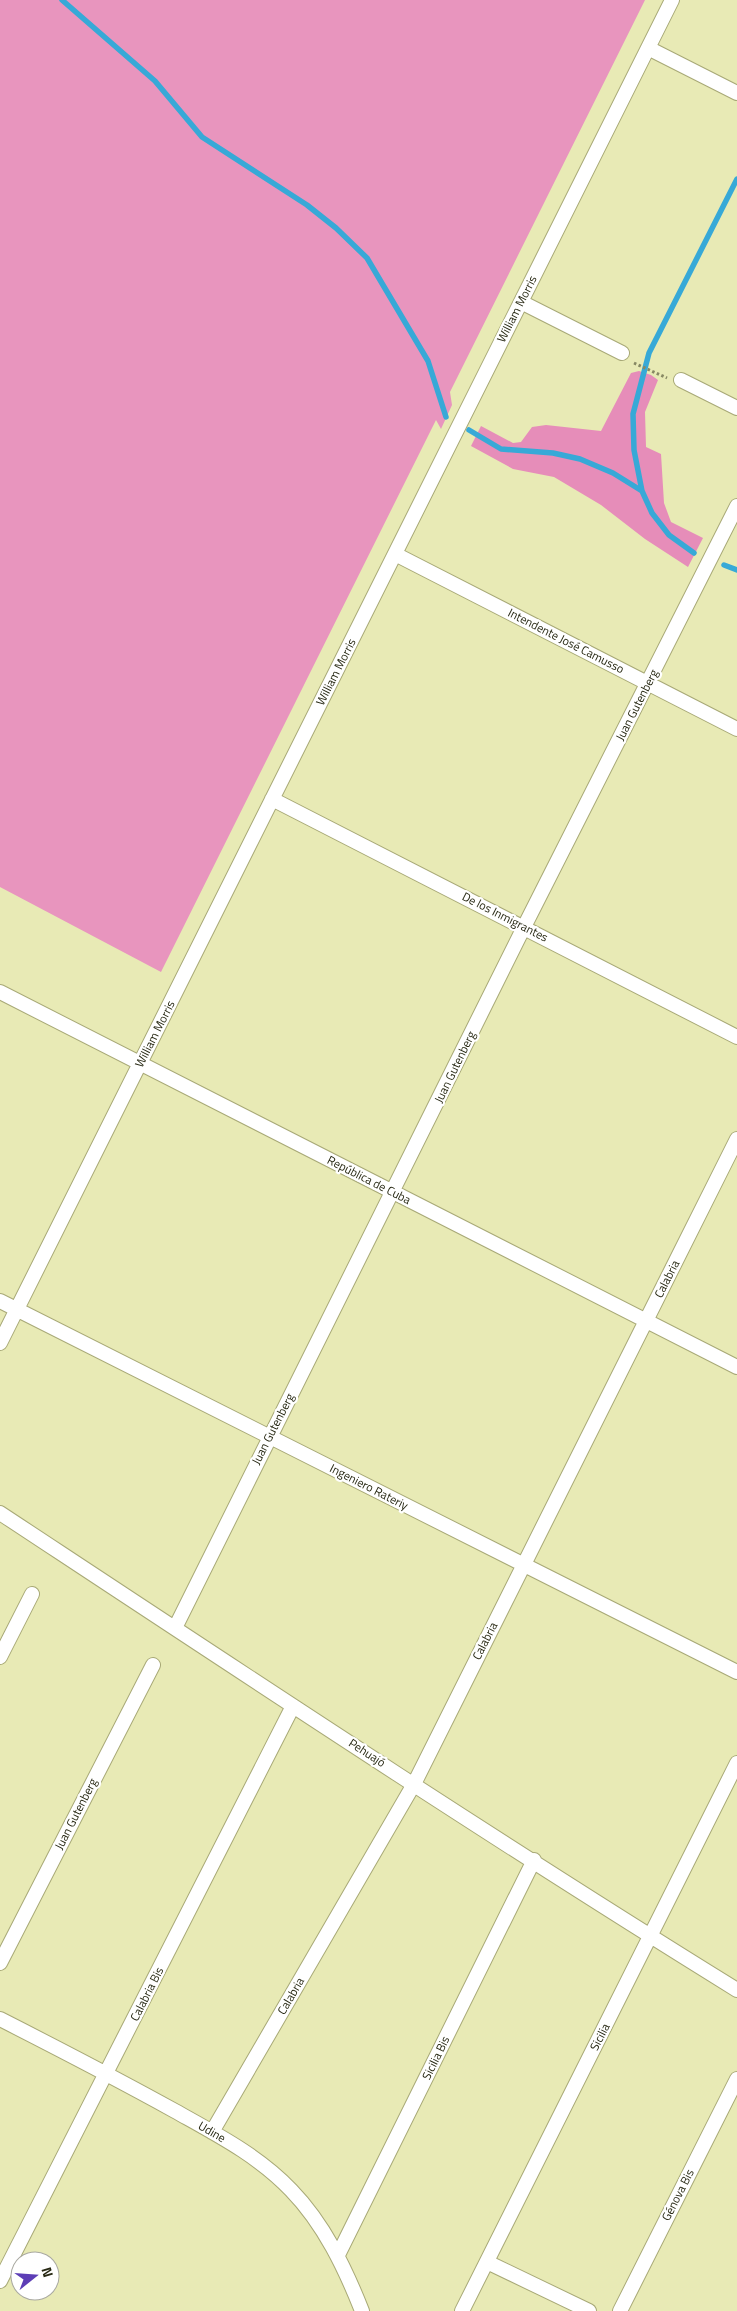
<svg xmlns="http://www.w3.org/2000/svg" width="737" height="2311" viewBox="0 0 737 2311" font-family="'Titillium Web',sans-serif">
	<rect width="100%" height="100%" fill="#e8eab5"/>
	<!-- green -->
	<path fill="#e895be" d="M0 0H645L450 392 452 405 441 429 436 420 161 972 0 887Z"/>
	<!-- forest -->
	<path fill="#e68db9" d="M639 371 651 375 658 380 645 412 646 447 661 454 664 503 671 522 703 538 688 567 645 539 601 505 554 477 513 469 471 446 481 426 513 443 521 442 532 427 546 425 601 431 631 373Z"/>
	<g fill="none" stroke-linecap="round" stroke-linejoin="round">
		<!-- stream -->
		<path stroke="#37a9d7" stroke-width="5.5" d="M62 0 155 81 202 137 307 205 336 228 367 258 428 361 446 417
			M469 430 501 449 553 453 580 459 613 473 642 491 652 513 669 535 694 553
			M642 491 634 450 633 414 649 353 737 179
			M724 565 737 570"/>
		<defs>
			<path id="minor" d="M648 48 737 93
				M521 302 622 353
				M681 380 737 408
				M395 554 737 729
				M272 799 737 1037
				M0 992 737 1367
				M0 1301 737 1672
				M0 1343 672 0
				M0 1513C244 1674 488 1836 737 1990
				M175 1628 524 927 737 506
				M0 1657 32 1594
				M0 1963 153 1665
				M0 2019C59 2049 117 2079 175 2111 216 2134 259 2156 291 2190 324 2224 345 2268 362 2311
				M212 2132 414 1784 737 1139
				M338 2255 534 1860
				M487 2262 589 2311
				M0 2281 293 1706
				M462 2311 737 1763
				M620 2311 737 2079"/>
		</defs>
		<!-- minor casing -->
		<use href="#minor" stroke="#a8a977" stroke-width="16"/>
		<!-- path -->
		<path stroke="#878863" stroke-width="3" stroke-dasharray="2.5 2.5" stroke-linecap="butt" d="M634 363 667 378"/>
		<!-- minor -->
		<use href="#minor" stroke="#fff" stroke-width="14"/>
	</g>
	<g text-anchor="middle" stroke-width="4.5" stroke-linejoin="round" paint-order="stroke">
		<!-- street labels -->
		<g font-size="12" fill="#272813" stroke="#fff">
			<text transform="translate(517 309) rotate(-63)" y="4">William Morris</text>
			<text transform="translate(566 641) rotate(27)" y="4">Intendente José Camusso</text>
			<text transform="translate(336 672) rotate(-63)" y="4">William Morris</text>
			<text transform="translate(637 705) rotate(-63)" y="4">Juan Gutenberg</text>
			<text transform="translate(505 917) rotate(27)" y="4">De los Inmigrantes</text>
			<text transform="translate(155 1034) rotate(-63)" y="4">William Morris</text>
			<text transform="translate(455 1067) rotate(-64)" y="4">Juan Gutenberg</text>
			<text transform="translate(369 1180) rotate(27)" y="4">República de Cuba</text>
			<text transform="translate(667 1279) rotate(-63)" y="4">Calabria</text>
			<text transform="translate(273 1429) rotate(-63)" y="4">Juan Gutenberg</text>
			<text transform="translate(369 1487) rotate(27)" y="4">Ingeniero Rateriy</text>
			<text transform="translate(485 1641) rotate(-63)" y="4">Calabria</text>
			<text transform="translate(367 1753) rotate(33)" y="4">Pehuajó</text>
			<text transform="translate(76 1814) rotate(-63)" y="4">Juan Gutenberg</text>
			<text transform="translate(147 1994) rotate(-63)" y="4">Calabria Bis</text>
			<text transform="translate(291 1996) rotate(-60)" y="4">Calabria</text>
			<text transform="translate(600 2037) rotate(-63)" y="4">Sicilia</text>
			<text transform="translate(436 2058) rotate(-64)" y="4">Sicilia Bis</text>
			<text transform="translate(212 2132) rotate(30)" y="4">Udine</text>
			<text transform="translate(678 2195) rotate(-63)" y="4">Génova Bis</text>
		</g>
	</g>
	<!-- north arrow -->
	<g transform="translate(35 2276) rotate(73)"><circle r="24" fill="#ffffff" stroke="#a9a9a1"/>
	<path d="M0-4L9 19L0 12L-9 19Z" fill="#5d3eb6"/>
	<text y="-8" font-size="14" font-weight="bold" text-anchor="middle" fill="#272813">N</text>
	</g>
</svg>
